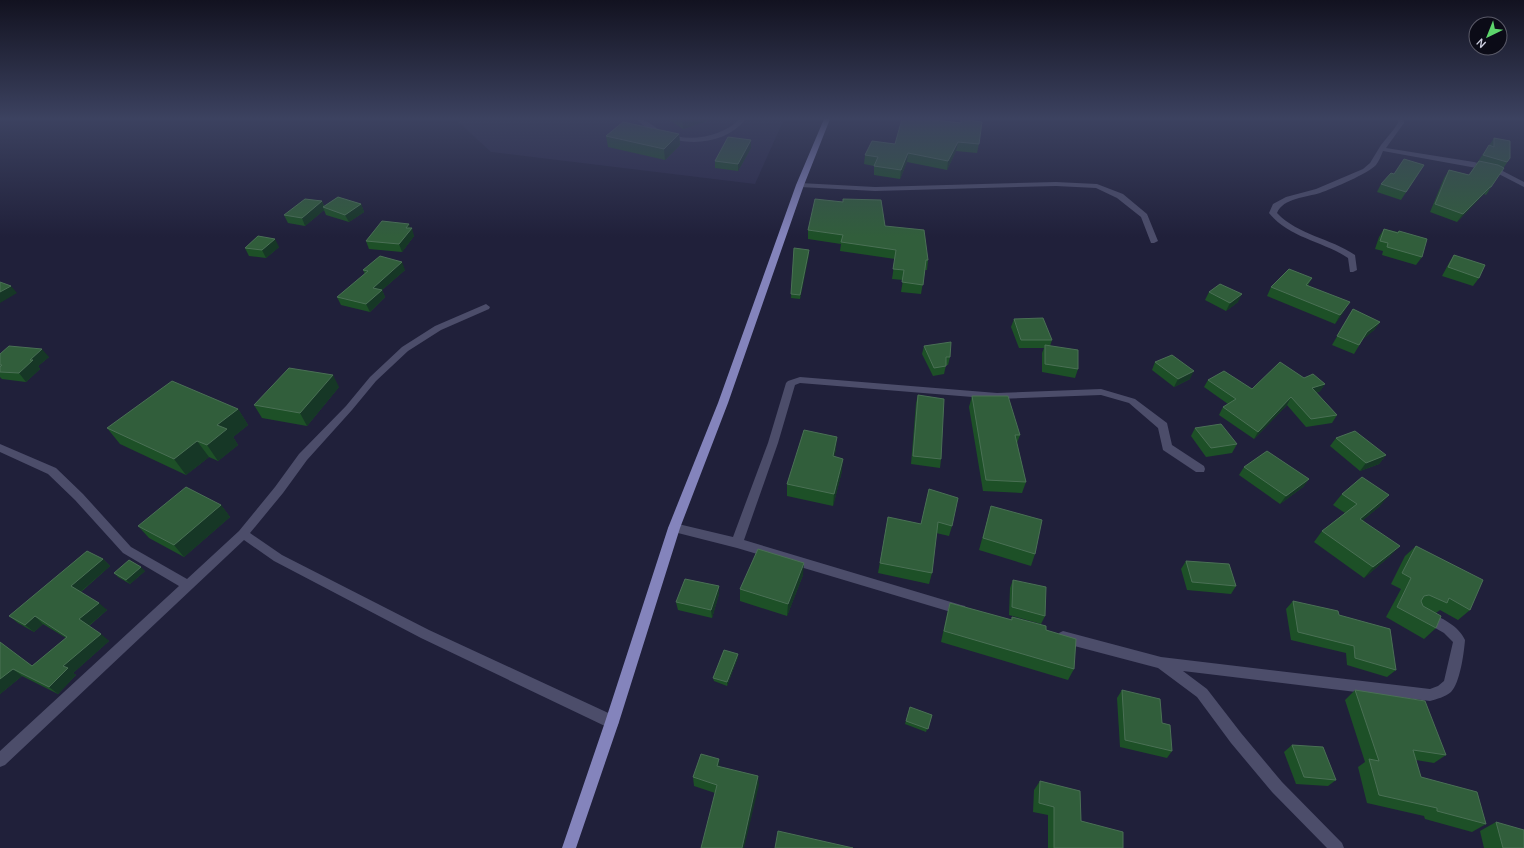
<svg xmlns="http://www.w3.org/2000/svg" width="1524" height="848" viewBox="0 0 1524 848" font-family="Manrope,sans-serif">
	<rect width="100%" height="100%" fill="#20203a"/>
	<!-- built -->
	<path fill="#292848" d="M455 119H784L755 184 491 152Z"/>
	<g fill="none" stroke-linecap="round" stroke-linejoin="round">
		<!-- service -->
		<path fill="#4c4d6a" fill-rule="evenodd" d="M636 119C647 118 653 127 663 132 688 143 720 138 740 119H746C719 152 664 147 636 119Z"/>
		<!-- minor -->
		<path fill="#4c4d6a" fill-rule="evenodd" d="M1398 119H1404V123L1386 148 1474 162 1497 168 1524 182V187L1493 171 1383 151C1381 156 1379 161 1376 165 1369 173 1332 189 1320 193 1307 197 1283 198 1277 213 1298 235 1330 238 1355 255L1357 270 1353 272H1350L1348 258C1323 241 1289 238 1269 213L1273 204 1286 197 1316 189 1363 169 1370 163 1381 145 1394 129 1398 123Z
			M1056 182 1097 184 1123 194 1147 214 1158 241 1154 243H1151L1141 217 1117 198 1096 188 1056 186 875 191 800 187 796 185 800 183 875 187Z
			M486 304 490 307 489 309 441 330 408 351 376 381 352 410 307 460 283 493 250 533 282 555 429 630 617 717 619 722 617 727 612 728 607 727 421 638 274 561 244 540 5 765 0 767V751L179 586 123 553 75 500 48 474 0 452V444L56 468 83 494 131 547 187 579 239 531 275 487 299 454 346 406 370 377 402 347 435 326Z
			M800 377 997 393 1101 389 1135 399 1167 423 1172 445 1204 466 1205 469 1204 472H1196L1163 450 1158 428 1129 403 1101 395 997 399 800 383 795 385 778 443 744 540 961 605 965 606 967 610 965 614 961 615 737 548 670 531 668 528 670 525 674 523 733 537 768 443 786 383 788 381Z
			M1427 612C1441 617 1459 626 1465 640 1464 653 1460 683 1451 692 1445 697 1437 699 1430 701L1183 671 1207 689 1241 733 1282 782 1342 843 1344 848H1327L1272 792 1231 743 1197 697 1158 668 1063 643 1059 641 1057 637 1059 633 1063 631 1161 657 1430 689 1438 686 1444 681 1453 642 1444 633 1423 621 1421 617 1423 613Z"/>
		<!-- primary -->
		<path fill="#8484bc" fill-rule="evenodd" d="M824 119H830L804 185 728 403 680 528 619 722 576 848H562L605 722 668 528 718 403 796 185Z"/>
	</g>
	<!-- wall -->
	<path fill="#1d5027" d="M668 119H713L683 129Z
		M902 119 979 144 977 153 956 151 947 170 907 162 900 179 874 175V166L864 164 865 155 895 144Z
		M679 134 680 145 665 160 608 147 606 136Z
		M1494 138 1510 158 1486 195 1484 194 1457 222 1430 212 1444 178 1449 170 1469 175 1489 145 1490 146V144Z
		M751 148 738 171 715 168V161Z
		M1424 165 1401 200 1377 192 1381 184 1394 174Z
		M322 201 324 206 361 204 364 212 349 222 326 215 324 210 305 226 288 223 284 215Z
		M885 226 928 260 927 270H925L921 294 901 292 903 280 892 279 895 259 840 251 841 244 808 239V230Z
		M410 228 414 236 402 252 369 249 366 241Z
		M1384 229 1398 232 1399 231 1422 257 1416 265 1382 255 1383 251 1375 249 1379 237Z
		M279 247 266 258 249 256 245 248Z
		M794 248 809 254 800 299 791 298Z
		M1454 255 1479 278 1473 286 1442 276 1449 263Z
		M363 270H405L382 290 385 297 370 312 341 305 337 297 365 274Z
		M1312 278 1308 285 1345 310 1335 324 1267 296 1271 287Z
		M1209 292 1238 302 1226 311 1205 300Z
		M1353 309 1380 322 1374 330 1363 339 1354 354 1332 345Z
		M1014 319 1052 340 1050 346 1078 369 1075 378 1042 372V353L1044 348H1019L1011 327Z
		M924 346 950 357 948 365H946L944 374 933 376 922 354Z
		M0 354 49 357 38 366 40 369 26 382 2 379 0 377Z
		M1155 362 1190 379 1174 387 1152 370Z
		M1304 378 1325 384 1320 391 1316 393 1337 415 1332 423 1306 427 1287 405 1254 439 1219 415 1223 407 1228 404 1204 387 1208 380 1252 389Z
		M339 387 307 426 262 418 254 405Z
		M918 395 941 459 940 468 911 464 916 403Z
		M972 396 1020 435 1017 443 1026 482 1022 493 983 491 969 407Z
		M238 409 248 425 233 437 238 445 218 461 209 457 186 475 120 444 107 428Z
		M1195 428 1237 444 1232 453 1206 457 1191 436Z
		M1336 438 1386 455 1379 464 1360 471 1330 446Z
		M836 449 834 457 842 471 833 506 787 496V484Z
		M1244 467 1309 479 1303 487 1280 504 1239 475Z
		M929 489 952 526 949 536 936 533 932 573 929 584 878 573 888 517 921 524Z
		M1342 494 1380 506 1363 520 1390 556 1364 578 1314 542 1322 531 1345 513 1333 505Z
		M221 505 230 517 184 557 149 538 138 526Z
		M991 506 1035 554 1031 566 979 550Z
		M1416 546 1470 610 1458 620 1440 610 1436 613V628L1424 639 1386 617 1401 589 1391 584 1405 556Z
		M103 559 110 566 81 592 107 610 89 626 109 641 73 673 76 675 58 694 22 676 0 694V642L32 666 66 638 43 624 34 632 18 623 9 616Z
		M1186 561 1236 586 1231 594 1187 590 1181 569Z
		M145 571 130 584 118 577 114 573Z
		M803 575 787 616 740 601V589Z
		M1013 580 1045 616 1041 624 1009 615 1010 588Z
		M719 594 712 618 678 610 676 602Z
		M1293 601 1339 615 1396 670 1387 677 1347 665 1346 653 1291 640 1286 609Z
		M950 603 1011 620 1012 617 1046 630 1074 669 1068 680 941 642 947 614Z
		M738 657 727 686 714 681 713 678Z
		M1122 690 1162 723 1172 751 1167 758 1120 747 1117 698Z
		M1355 690 1446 755 1434 763 1416 760 1421 777 1486 824 1472 832 1425 819 1424 816 1367 803 1358 767 1365 762 1345 700Z
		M910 707 932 715 926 732 905 724Z
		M1292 745 1336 780 1328 786 1296 784 1284 752Z
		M720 767 759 785 715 793 694 786 693 777Z
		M1040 781 1081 821 1123 848H1048V815L1033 812 1034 790Z
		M1496 822 1524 848H1484L1480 831Z"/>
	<!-- shaded-wall -->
	<path fill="#163726" d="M682 119H713L683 129Z
		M679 134 680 145 665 160 664 149Z
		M751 140V148L738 171V164Z
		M958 142 956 151 947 170 948 161Z
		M908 153 907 162 900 179 901 170Z
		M1490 187 1484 194 1457 222 1463 214Z
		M322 201 324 208 323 207 324 210 305 226 302 218Z
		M361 204 364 212 349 222 345 215Z
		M409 224 411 229 412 228 414 236 402 252 399 244 406 228Z
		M275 239 279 247 266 258 262 250Z
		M809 250V254L800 299V295Z
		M402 262 405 270 376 295 373 288Z
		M11 286 17 293 0 303V292Z
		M382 290 385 297 370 312 366 304Z
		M1242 294 1238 302 1226 311 1230 303Z
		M1350 302 1345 310 1335 324 1340 315Z
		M1380 322 1374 330 1362 340 1367 332Z
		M42 349 49 357 38 366 40 369 26 382 19 373 30 360Z
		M1194 371 1190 379 1174 387 1178 379Z
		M333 375 339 387 307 426 300 413Z
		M1325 384 1320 391 1307 396 1312 388Z
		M1291 397 1287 405 1254 439 1258 432Z
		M238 409 248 425 233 437 238 445 218 461 207 445 217 425Z
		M837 437 836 449 832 469 833 456Z
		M197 441 209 457 186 475 174 459Z
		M1386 455 1379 464 1360 471 1366 463Z
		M843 459 842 471 833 506 834 494Z
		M1309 479 1303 487 1280 504 1286 496Z
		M1389 495 1380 506 1351 530 1360 519Z
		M221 505 230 517 184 557 174 545Z
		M1400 546 1390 556 1364 578 1373 567Z
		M103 559 110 566 79 593 71 586Z
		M804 563 803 575 787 616 788 604Z
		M141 567 145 571 130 584 126 580Z
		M719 586V594L712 618 711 610Z
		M99 603 107 610 87 627 79 619Z
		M35 616 43 624 34 632 25 625Z
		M101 634 109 641 73 673 76 675 58 694 49 687 63 666Z
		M738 654V657L727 686V682Z
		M13 669 22 676 0 694V679Z
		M719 759 720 769 717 766Z
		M758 776 759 785 744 848H742Z"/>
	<!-- building -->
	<path fill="#315e3b" stroke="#4a7055" d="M902 119H926L961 123V119L982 122 979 144 958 142 948 161 908 153 901 170 874 166 878 157 865 155 872 141 895 144Z
		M623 122 679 134 664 149 606 136Z
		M728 137 751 140 738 164 715 161Z
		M1494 138 1510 141V158L1507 162 1483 155 1489 145 1494 147Z
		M1404 159 1424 165 1406 192 1381 184 1391 173 1394 174Z
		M1479 161 1498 165 1504 168 1491 187H1490L1463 214 1435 204 1449 170 1469 175Z
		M338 197 361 204 345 215 323 207Z
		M305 199 322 201 302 218 284 215Z
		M815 199 843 202V199L881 200 885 226 924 230 928 260H926L923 285 902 282 904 270 893 269 896 250 841 242 843 235 808 230Z
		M382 221 409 224 406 228H412L399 244 366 241Z
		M1384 229 1398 233 1399 231 1427 239 1422 257 1387 247 1388 243 1380 241Z
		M258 236 275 239 262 250 245 248Z
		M794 248 809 250 800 295 791 294Z
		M1454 255 1485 265 1479 278 1448 267Z
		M380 256 402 262 373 288 382 290 366 304 337 297 368 271 363 270Z
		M1289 269 1312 278 1306 285 1350 302 1340 315 1271 287Z
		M0 282 11 286 0 292Z
		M1220 284 1242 294 1230 303 1209 292Z
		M1353 309 1380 322 1367 332 1359 345 1337 336Z
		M1043 318 1052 340H1021L1014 319Z
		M951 342 950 357H946V366L934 368 924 346Z
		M1045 345 1078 350V369L1045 364Z
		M9 346 42 349 30 360H33L19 373 0 372V367L2 365H0V354Z
		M1172 355 1194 371 1178 379 1155 362Z
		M1280 362 1304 378 1313 374 1325 384 1312 388 1337 415 1311 419 1291 397 1258 432 1223 407 1236 399 1208 380 1224 371 1252 389Z
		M289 368 333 375 300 413 254 405Z
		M172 381 238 409 217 425 227 429 207 445 197 441 174 459 107 428Z
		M918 395 944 399 941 459 913 456Z
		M972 396H1008L1020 435H1015L1026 482 986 480Z
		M1221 424 1237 444 1211 448 1195 428Z
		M804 430 837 437 833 456 843 459 834 494 787 484Z
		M1355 431 1386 455 1366 463 1336 438Z
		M1267 451 1309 479 1286 496 1244 467Z
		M1362 477 1389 495 1360 519 1400 546 1373 567 1322 531 1357 504 1342 494Z
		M186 487 221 505 174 545 138 526Z
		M929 489 958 498 952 526 938 522 932 573 880 563 888 517 921 524Z
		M991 506 1042 520 1035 554 983 538Z
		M1416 546 1483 580 1470 610 1449 598 1447 603 1429 595 1424 596 1421 601 1423 606 1441 616 1436 628 1397 607 1411 578 1402 573Z
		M758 549 804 563 788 604 740 589Z
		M87 551 103 559 71 586 99 603 79 619 101 634 63 666 68 668 49 687 13 669 0 679V642L32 666 67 637 35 616 25 625 9 616Z
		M129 560 141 567 126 580 114 573Z
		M1186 561 1229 564 1236 586 1192 582Z
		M685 579 719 586 711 610 676 602Z
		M1013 580 1046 587 1045 616 1012 607Z
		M1293 601 1338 611 1339 615 1390 629 1396 670 1355 658 1354 646 1298 632Z
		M950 603 1012 620V617L1046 626V630L1076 639 1074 669 944 631Z
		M724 650 738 654 727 682 713 678Z
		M1122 690 1160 699 1162 723 1170 725 1172 751 1125 740Z
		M1355 690 1425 701 1446 755 1413 750 1421 777 1477 792 1486 824 1437 811V808L1379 795 1369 759 1379 761Z
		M910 707 932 715 928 729 906 721Z
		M1292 745 1323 747 1336 780 1304 777Z
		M701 754 719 759 717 766 758 776 742 848H701L717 785 693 777Z
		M1040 781 1080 791 1081 821 1123 832V848H1054V807L1039 803Z
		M1496 822 1524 830V848H1503Z
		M778 831 853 848H775Z"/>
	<!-- sky -->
	<linearGradient id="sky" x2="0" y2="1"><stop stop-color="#121220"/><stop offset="0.5" stop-color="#3c4260"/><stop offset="1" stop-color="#3c4260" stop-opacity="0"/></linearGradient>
	<rect width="1524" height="237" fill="url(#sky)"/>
	<!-- north arrow -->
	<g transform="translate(1488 36) rotate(223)"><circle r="19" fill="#0b0b17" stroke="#5a5a68"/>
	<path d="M0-3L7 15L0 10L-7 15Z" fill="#5dd56c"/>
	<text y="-6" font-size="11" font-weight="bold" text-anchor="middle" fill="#d0d1e2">N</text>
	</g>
</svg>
